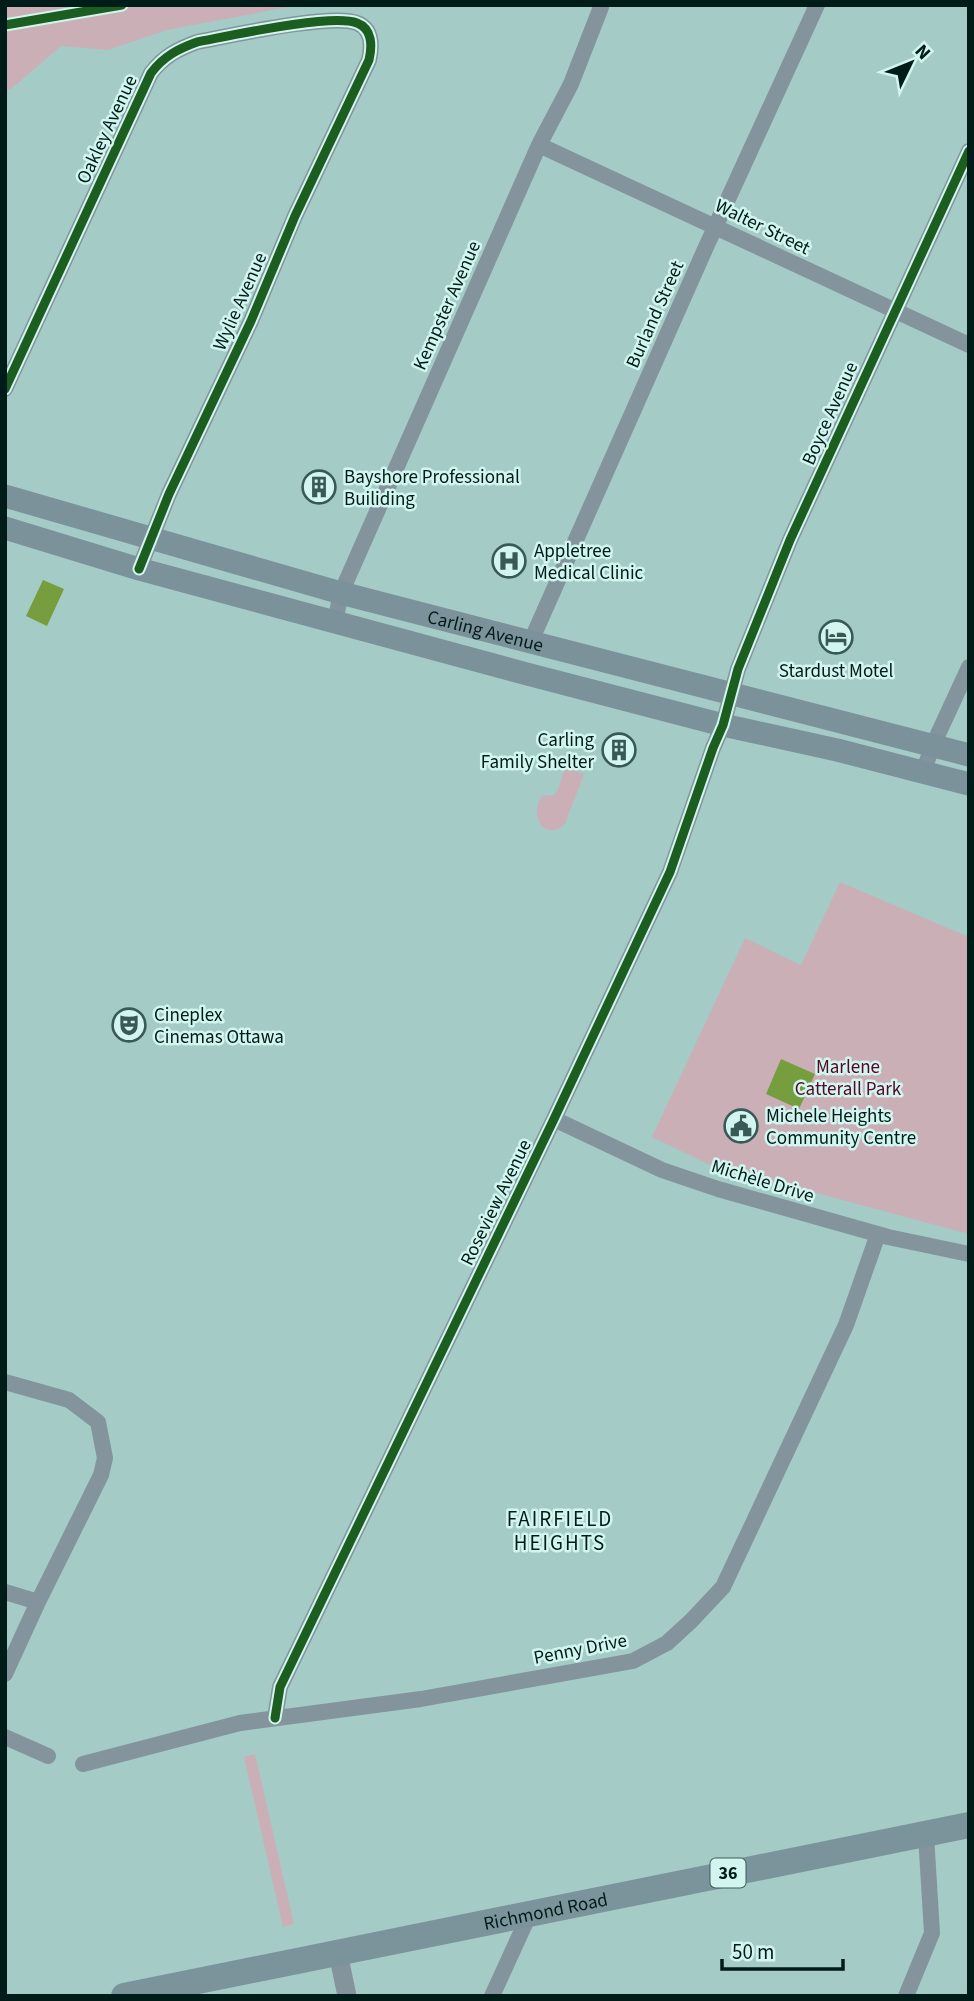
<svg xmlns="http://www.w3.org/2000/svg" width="974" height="2001" viewBox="0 0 974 2001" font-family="'Source Sans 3',sans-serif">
	<rect width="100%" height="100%" fill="#a4cbc6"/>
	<!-- green -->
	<path fill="#cab0b6" d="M5 5H299L167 30 108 50 61 46 11 89 5 90Z
		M567 768 584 774 565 824C562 826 559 829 555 830 537 833 532 809 542 796L554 795C562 787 559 775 567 768Z
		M840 882 969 937V1234L708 1164 652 1137 745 938 801 965Z
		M255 1754 294 1924 283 1927 244 1757Z"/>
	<!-- water -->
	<path fill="#769e3f" d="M43 580 64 589 47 626 26 616Z
		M781 1059 815 1074 799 1109 766 1094Z"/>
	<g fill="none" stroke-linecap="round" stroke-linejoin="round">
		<!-- minor -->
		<path stroke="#83949d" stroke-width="16" d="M539 145 969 345
			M5 389 151 73C164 56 178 49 197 42 229 36 332 13 357 23 373 29 372 47 369 60L295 216 251 321 169 494 139 569
			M335 622 341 593 539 145 571 84 601 7
			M531 641 706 247 817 5
			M923 772 933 745 969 667
			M554 1119 662 1170 718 1189 888 1237 969 1254
			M5 1382 69 1400 98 1422 105 1458 101 1475 38 1602 5 1674
			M5 1592 38 1602
			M275 1718 280 1687 554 1119 670 872 713 748 723 725 738 669 790 540 969 151
			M5 1737 48 1756
			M83 1764 240 1723 421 1699 633 1661 667 1643 691 1621 723 1587 846 1325 878 1234
			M492 1996 530 1913
			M906 1996 932 1933 926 1835"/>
		<!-- tertiary -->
		<path stroke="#83949d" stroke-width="19" d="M338 1953 347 1996"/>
		<!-- secondary -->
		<g stroke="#7b929b" stroke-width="23">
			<path id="s1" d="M5 496 341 593 969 755"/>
			<path d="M5 528 139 569 527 674 723 725 837 750 969 784"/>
		</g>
		<!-- primary -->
		<path stroke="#7b949b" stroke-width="26" id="s2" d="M124 1996 969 1825"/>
		<defs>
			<path id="cycleway" d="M5 25 122 5
				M5 389 151 73C164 56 178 49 197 42 229 36 332 13 357 23 373 29 372 47 369 60L295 216 251 321 169 494 139 569
				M275 1718 280 1687 554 1119 670 872 713 748 723 725 738 669 790 540 969 151"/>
		</defs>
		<!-- cycleway casing -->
		<use href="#cycleway" stroke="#d2f5f0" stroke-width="13"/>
		<!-- cycleway -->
		<use href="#cycleway" stroke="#1b5e20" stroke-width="9"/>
	</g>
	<!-- icons -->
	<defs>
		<symbol id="building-ring" viewBox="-11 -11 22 22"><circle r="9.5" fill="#d2f5f0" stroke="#395956" stroke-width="1.5"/><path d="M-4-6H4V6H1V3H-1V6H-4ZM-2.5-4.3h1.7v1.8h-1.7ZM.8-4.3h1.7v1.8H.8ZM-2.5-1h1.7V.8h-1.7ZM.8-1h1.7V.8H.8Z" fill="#395956"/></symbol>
		<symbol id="hospital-ring" viewBox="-11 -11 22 22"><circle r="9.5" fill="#d2f5f0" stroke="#395956" stroke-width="1.5"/><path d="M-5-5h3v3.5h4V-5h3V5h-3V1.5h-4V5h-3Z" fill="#395956"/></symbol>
		<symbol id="hotel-ring" viewBox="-11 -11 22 22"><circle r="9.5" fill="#d2f5f0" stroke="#395956" stroke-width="1.5"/><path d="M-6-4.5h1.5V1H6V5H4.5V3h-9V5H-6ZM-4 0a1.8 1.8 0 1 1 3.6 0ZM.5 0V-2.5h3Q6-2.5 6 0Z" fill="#395956"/></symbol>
		<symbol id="theatre-ring" viewBox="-11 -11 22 22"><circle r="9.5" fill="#d2f5f0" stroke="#395956" stroke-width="1.5"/><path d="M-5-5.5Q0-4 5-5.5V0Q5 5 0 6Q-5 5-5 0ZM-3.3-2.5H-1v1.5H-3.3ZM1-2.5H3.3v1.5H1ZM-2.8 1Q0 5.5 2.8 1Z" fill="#395956"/></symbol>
		<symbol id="civic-ring" viewBox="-11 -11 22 22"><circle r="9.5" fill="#d2f5f0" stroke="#395956" stroke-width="1.5"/><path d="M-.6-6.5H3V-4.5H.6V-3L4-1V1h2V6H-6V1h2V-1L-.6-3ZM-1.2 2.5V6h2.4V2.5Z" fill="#395956"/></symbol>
	</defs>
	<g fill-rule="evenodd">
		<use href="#building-ring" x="300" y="468" width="38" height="38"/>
		<use href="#hospital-ring" x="490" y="542" width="38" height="38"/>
		<use href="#hotel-ring" x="817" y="618" width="38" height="38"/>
		<use href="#building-ring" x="600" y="731" width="38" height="38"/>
		<use href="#theatre-ring" x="110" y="1006" width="38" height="38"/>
		<use href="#civic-ring" x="722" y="1107" width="38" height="38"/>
	</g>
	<g text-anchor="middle" stroke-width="5" stroke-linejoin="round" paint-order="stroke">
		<!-- shield labels -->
		<rect fill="#d2f5f0" stroke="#3f5d5a" stroke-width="2" x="710.5" y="1858.5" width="35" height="29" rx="5"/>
		<g font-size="18" font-weight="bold" fill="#001c19">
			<text x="728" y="1879">36</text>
		</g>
		<!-- street labels -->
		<g font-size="19" fill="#001c19" stroke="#d2f5f0">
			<text transform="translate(106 129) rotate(-65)" y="7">Oakley Avenue</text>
			<text transform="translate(763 226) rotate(26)" y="7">Walter Street</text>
			<text transform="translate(239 301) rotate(-66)" y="7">Wylie Avenue</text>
			<text transform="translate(446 305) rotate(-66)" y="7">Kempster Avenue</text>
			<text transform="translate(654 314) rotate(-66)" y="7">Burland Street</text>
			<text transform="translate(829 413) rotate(-66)" y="7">Boyce Avenue</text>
			<text dy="7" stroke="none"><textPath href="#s1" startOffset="499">Carling Avenue</textPath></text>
			<text transform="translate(763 1180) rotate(17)" y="7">Michèle Drive</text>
			<text transform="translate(495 1202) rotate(-64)" y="7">Roseview Avenue</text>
			<text transform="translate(580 1648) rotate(-11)" y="7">Penny Drive</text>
			<text dy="7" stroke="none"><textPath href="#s2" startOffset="430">Richmond Road</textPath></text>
		</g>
		<!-- poi labels -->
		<g font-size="19" fill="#001c19" stroke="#d2f5f0" text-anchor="start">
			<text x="344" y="483">Bayshore Professional<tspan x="344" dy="22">Builiding</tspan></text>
			<text x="534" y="557">Appletree<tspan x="534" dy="22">Medical Clinic</tspan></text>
			<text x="836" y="677" text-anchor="middle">Stardust Motel</text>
			<text x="594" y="746" text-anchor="end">Carling<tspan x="594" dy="22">Family Shelter</tspan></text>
			<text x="154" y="1021">Cineplex<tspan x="154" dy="22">Cinemas Ottawa</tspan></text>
			<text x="766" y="1122">Michele Heights<tspan x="766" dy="22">Community Centre</tspan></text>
		</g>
		<!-- park labels -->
		<g font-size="19" fill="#540823" stroke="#d2f5f0">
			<text x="848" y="1073">Marlene<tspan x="848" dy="22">Catterall Park</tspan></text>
		</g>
		<!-- neighbourhood labels -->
		<g font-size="21" letter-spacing="2" fill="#001c19" stroke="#d2f5f0">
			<text x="560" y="1526">FAIRFIELD<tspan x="560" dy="24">HEIGHTS</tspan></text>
		</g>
	</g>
	<!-- border -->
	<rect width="974" height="2001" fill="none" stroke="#001c19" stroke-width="14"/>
	<!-- north arrow -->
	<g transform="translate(911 63) rotate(47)" stroke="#d2f5f0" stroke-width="5" paint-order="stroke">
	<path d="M0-5L12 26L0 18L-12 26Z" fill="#001c19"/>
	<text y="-10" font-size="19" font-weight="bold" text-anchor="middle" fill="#001c19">N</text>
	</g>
	<!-- scale -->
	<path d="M722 1959v10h121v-10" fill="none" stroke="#001c19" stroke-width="3.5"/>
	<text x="732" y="1959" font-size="21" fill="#001c19" stroke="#d2f5f0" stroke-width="5" paint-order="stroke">50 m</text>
</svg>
